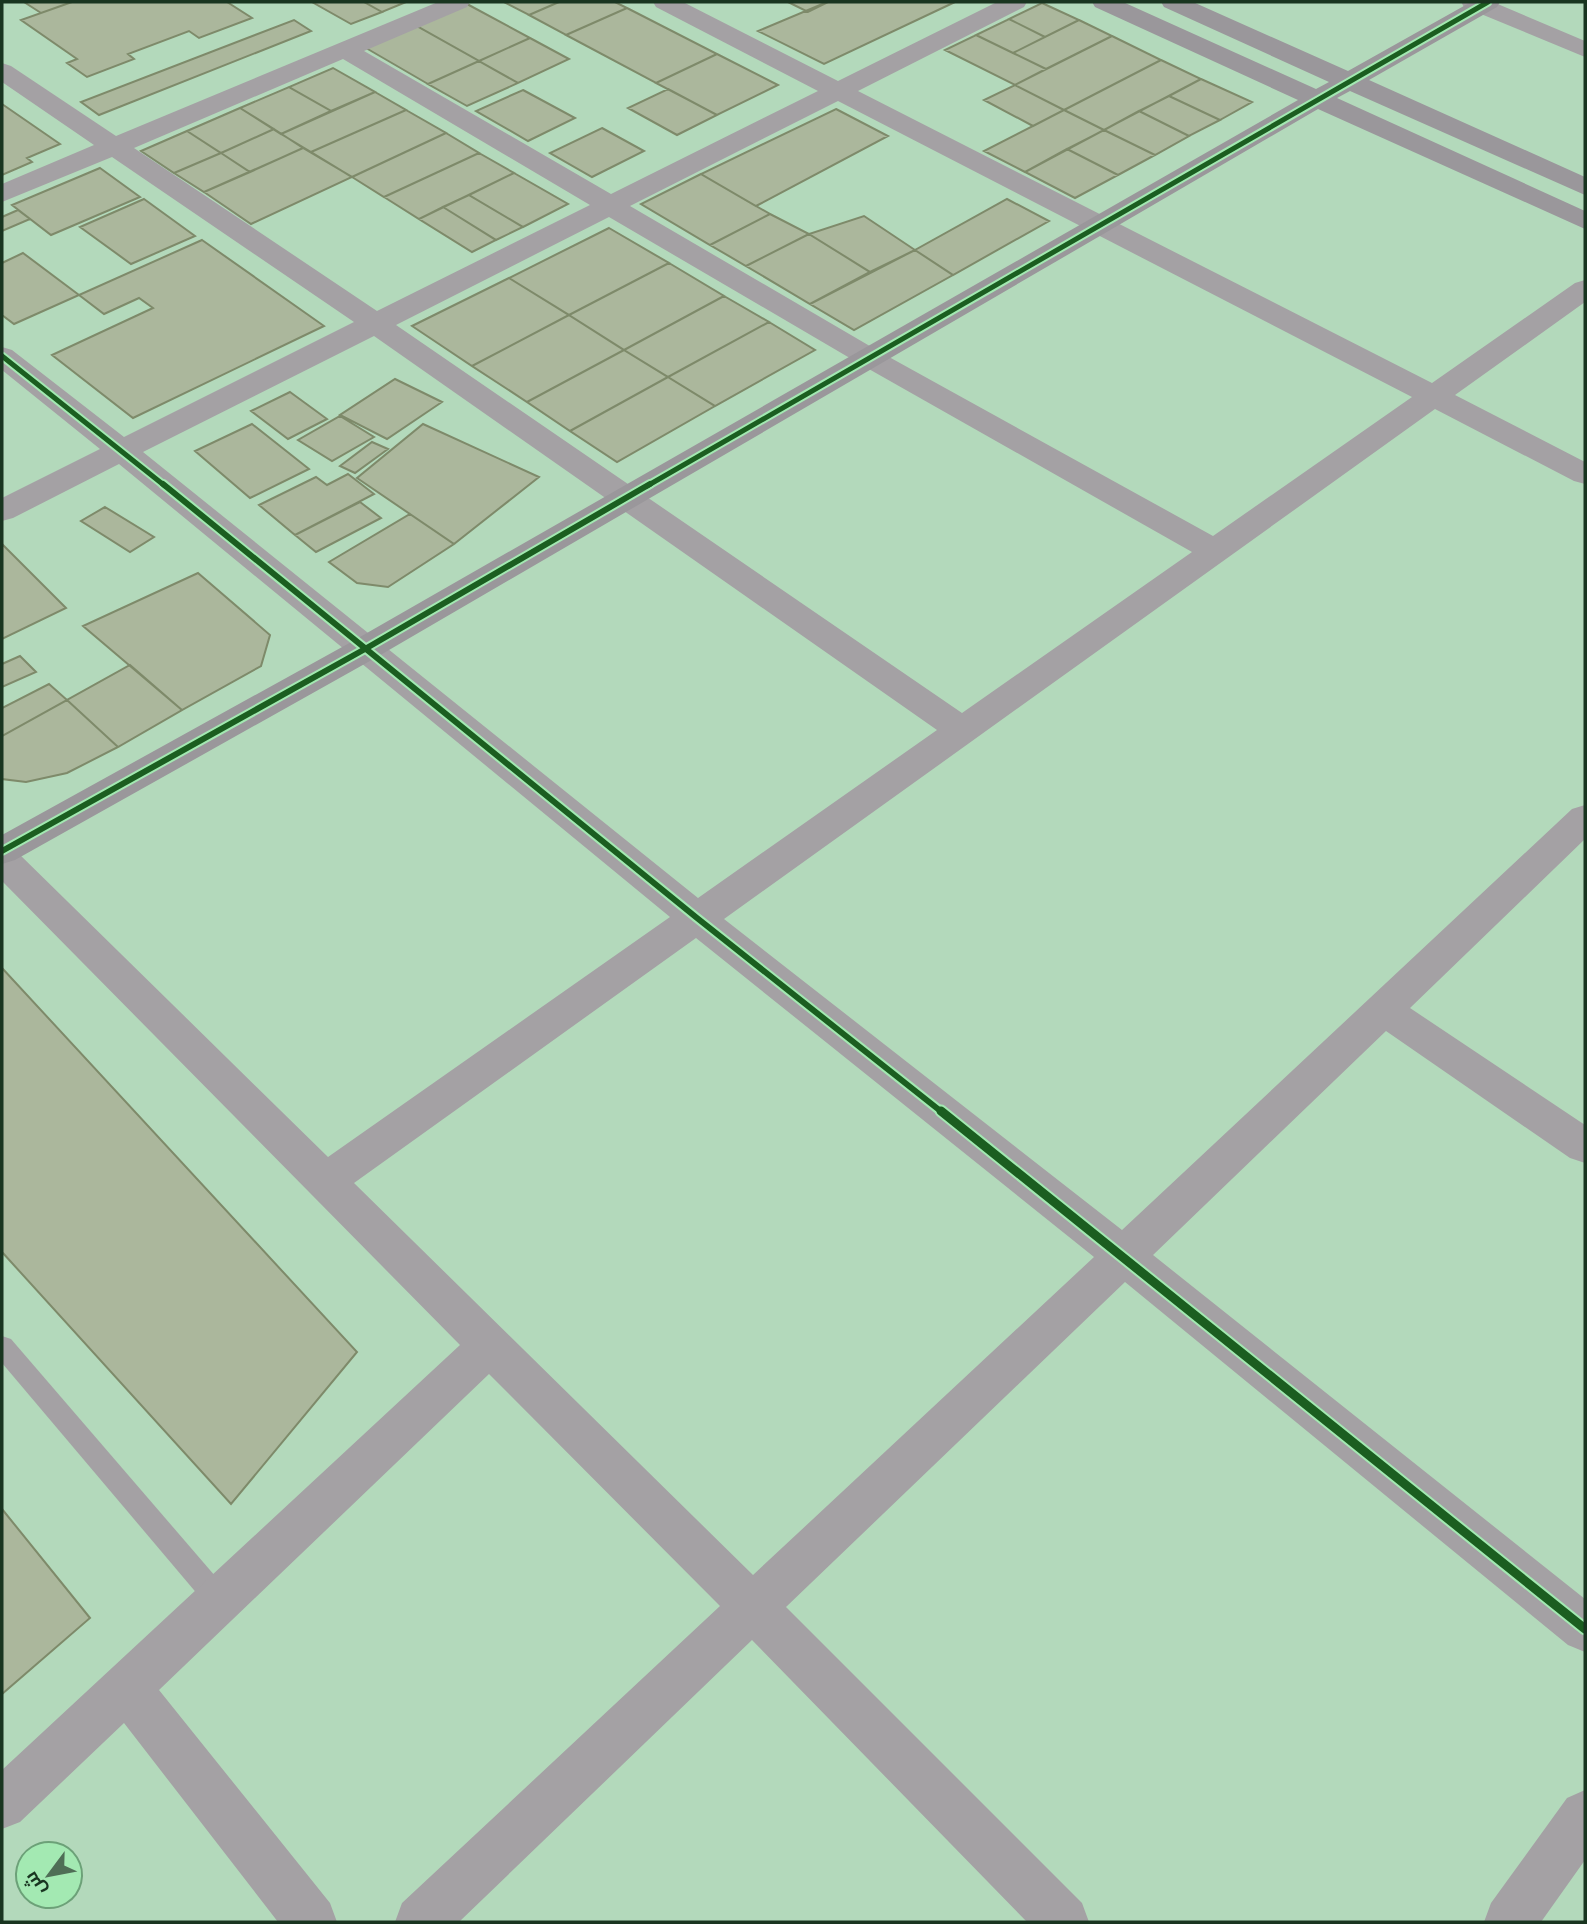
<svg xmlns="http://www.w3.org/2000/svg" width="1587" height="1924" viewBox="0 0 1587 1924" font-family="'Nunito Sans',Cairo,sans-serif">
	<rect width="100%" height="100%" fill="#b3d9bb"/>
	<!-- building -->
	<path fill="#abb79c" stroke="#7e8a6a" stroke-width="2" d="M24 2H72L41 13Z
		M72 2H227L252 18 199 38 189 31 128 54 134 59 87 77 67 63 77 59 21 20Z
		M312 2H364L382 12 351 24Z
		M364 2H406L382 12Z
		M504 2H559L529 15Z
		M559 2H615L627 8 566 35 529 15Z
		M788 2H828L808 12Z
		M827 2H955L824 64 758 31Z
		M1042 3 1079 20 1045 37 1009 19Z
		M467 4 530 38 479 61 417 26Z
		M627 8 717 54 656 83 566 35Z
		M1009 19 1045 37 1013 53 976 35Z
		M294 20 311 31 99 115 81 102Z
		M1079 20 1112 36 1046 69 1013 53Z
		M417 26 479 61 428 84 366 48Z
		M976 35 1013 53 1046 69 1015 85 945 50Z
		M1112 36 1161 60 1064 110 1015 85Z
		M530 38 569 59 518 83 479 61Z
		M717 54 778 85 717 115 656 83Z
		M1161 60 1201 79 1104 130 1064 110Z
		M479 61 518 83 467 106 428 84Z
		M333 68 375 92 331 111 289 87Z
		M1201 79 1252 102 1220 120 1169 96Z
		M1015 85 1064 110 1033 126 984 100Z
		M289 87 331 111 281 134 240 108Z
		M668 89 717 115 677 135 628 108Z
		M523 90 575 118 528 141 476 111Z
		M375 92 406 110 311 152 281 134Z
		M1169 96 1220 120 1189 136 1139 111Z
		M2 104 60 144 27 158 32 162 2 175Z
		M240 108 274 129 221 153 187 131Z
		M836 109 888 136 756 206 701 174Z
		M406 110 446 133 352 177 311 152Z
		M1064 110 1104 130 1025 172 984 151Z
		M1139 111 1189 136 1155 155 1104 130Z
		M602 128 644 151 592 177 550 153Z
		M274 129 303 148 250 172 221 153Z
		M1104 130 1155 155 1118 175 1067 149Z
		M187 131 221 153 174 173 141 151Z
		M446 133 479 153 384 197 352 177Z
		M303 148 352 177 251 224 204 192Z
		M1067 149 1118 175 1075 198 1025 172Z
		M221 153 250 172 204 192 174 173Z
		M479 153 514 173 419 219 384 197Z
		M100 168 140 197 51 235 12 205Z
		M514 173 568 204 523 227 469 195Z
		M701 174 756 206 770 214 710 245 641 204Z
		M469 195 523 227 496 240 443 207Z
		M144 199 195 236 131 264 80 227Z
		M1007 199 1049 221 953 275 915 250Z
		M443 207 496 240 472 252 419 219Z
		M18 210 30 219 2 231V217Z
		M770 214 809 234 746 266 710 245Z
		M864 216 915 250 870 272 809 234Z
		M609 228 669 263 569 315 509 278Z
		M809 234 870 272 810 304 746 266Z
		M202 240 324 326 133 418 52 355 153 308 139 298 104 314 79 295Z
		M915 250 953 275 854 330 810 304Z
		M23 253 79 295 14 324 2 315V263Z
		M669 263 724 296 624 350 569 315Z
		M509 278 569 315 472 366 412 326Z
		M724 296 769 322 668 377 624 350Z
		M569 315 624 350 527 402 472 366Z
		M769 322 815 350 715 406 668 377Z
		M624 350 668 377 570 431 527 402Z
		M668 377 715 406 617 462 570 431Z
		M395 379 442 402 387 439 340 415Z
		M290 392 327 419 288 439 251 411Z
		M340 416 374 437 332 461 298 440Z
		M252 424 309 469 250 498 195 451Z
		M423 424 539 477 454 544 357 478Z
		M372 442 388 449 355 473 340 466Z
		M348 474 374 494 295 535 259 505 316 477 327 485Z
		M360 502 381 518 316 552 295 535Z
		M105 507 154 537 130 552 81 521Z
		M410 514 454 544 388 587 357 583 329 562Z
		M2 544 66 608 2 639Z
		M198 573 270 635 261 666 182 710 83 626Z
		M20 656 36 672 2 687V664Z
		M130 665 182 710 118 747 67 700Z
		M49 684 67 700 2 736V708Z
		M67 700 118 747 67 773 26 782 2 779V736Z
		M2 968 357 1352 231 1504 2 1252Z
		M2 1509 90 1618 2 1694Z"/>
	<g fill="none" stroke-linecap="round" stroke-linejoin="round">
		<!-- lane -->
		<path fill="#a4a1a4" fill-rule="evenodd" d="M2 1336 11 1339 228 1591 232 1600 228 1609 219 1612 210 1609 2 1363Z"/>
		<!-- street -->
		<path fill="#a4a1a4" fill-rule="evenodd" d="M438 2H470L467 7 364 51 611 194 818 91 656 7 653 2H683L838 81 997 2H1027L1024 7 858 91 1432 383 1575 283 1585 280V302L1455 395 1585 462V484L1574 481 1435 409 724 919 1122 1230 1572 809 1585 805V839L1410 1008 1585 1125V1163L1570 1158 1386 1031 1153 1255 1585 1599V1652L1568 1645 1125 1282 786 1607 1082 1903 1089 1922H1027L752 1640 459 1922H395L402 1903 720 1606 489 1374 159 1690 330 1903 337 1922H278L124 1723 20 1822 2 1829V1770L460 1345 2 881V846L15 850 328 1157 670 917 119 464 13 518 2 521V498L100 449 2 370V347L12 350 124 437 354 322 112 157 2 202V184L94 145 2 82V63L11 66 116 136ZM343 59 590 205 377 311 134 148ZM838 101 1412 397 1213 536 880 352 630 206ZM609 217 860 364 1192 552 962 713 396 325ZM374 336 937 730 698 898 143 452ZM696 938 1094 1257 753 1575 354 1183Z
			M1461 2H1493L1585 41V57L1464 7Z
			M1585 1790V1860L1541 1922H1484L1491 1903 1567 1798Z"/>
		<!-- secondary -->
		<path fill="#9a979b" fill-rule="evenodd" d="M1092 2H1123L1316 89 1329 82 1164 7 1161 2H1193L1348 71 1471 2H1500L1497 7 1369 80 1585 177V195L1350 91 1337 98 1585 211V229L1318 109 377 657 15 860 2 864V835L353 641 1298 100 1095 7Z"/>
		<defs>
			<path id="cycleway-far2" d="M2 356 165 486
				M647 486 1488 2"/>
			<path id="cycleway-far1" d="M163 484 697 918 943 1113
				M2 851 365 649 650 484"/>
			<path id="cycleway" d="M941 1111 1585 1629"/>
		</defs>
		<!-- cycleway-far2 casing -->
		<use href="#cycleway-far2" stroke="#a3e9b2" stroke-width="9"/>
		<!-- cycleway-far1 casing -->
		<use href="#cycleway-far1" stroke="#a3e9b2" stroke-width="10"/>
		<!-- cycleway casing -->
		<use href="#cycleway" stroke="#a3e9b2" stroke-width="13"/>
		<!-- cycleway-far2 -->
		<use href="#cycleway-far2" stroke="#1b5e20" stroke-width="5"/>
		<!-- cycleway-far1 -->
		<use href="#cycleway-far1" stroke="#1b5e20" stroke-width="6"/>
		<!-- cycleway -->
		<use href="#cycleway" stroke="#1b5e20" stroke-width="9"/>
	</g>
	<!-- border -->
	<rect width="1587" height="1924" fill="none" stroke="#193520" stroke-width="7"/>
	<!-- north arrow -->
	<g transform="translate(49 1875) rotate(238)"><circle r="33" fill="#a3e9b2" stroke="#6ca178" stroke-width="2"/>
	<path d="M0-5L12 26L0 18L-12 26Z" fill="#4f6e56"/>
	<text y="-10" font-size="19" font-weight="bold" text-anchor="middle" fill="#193520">ش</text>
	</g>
</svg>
